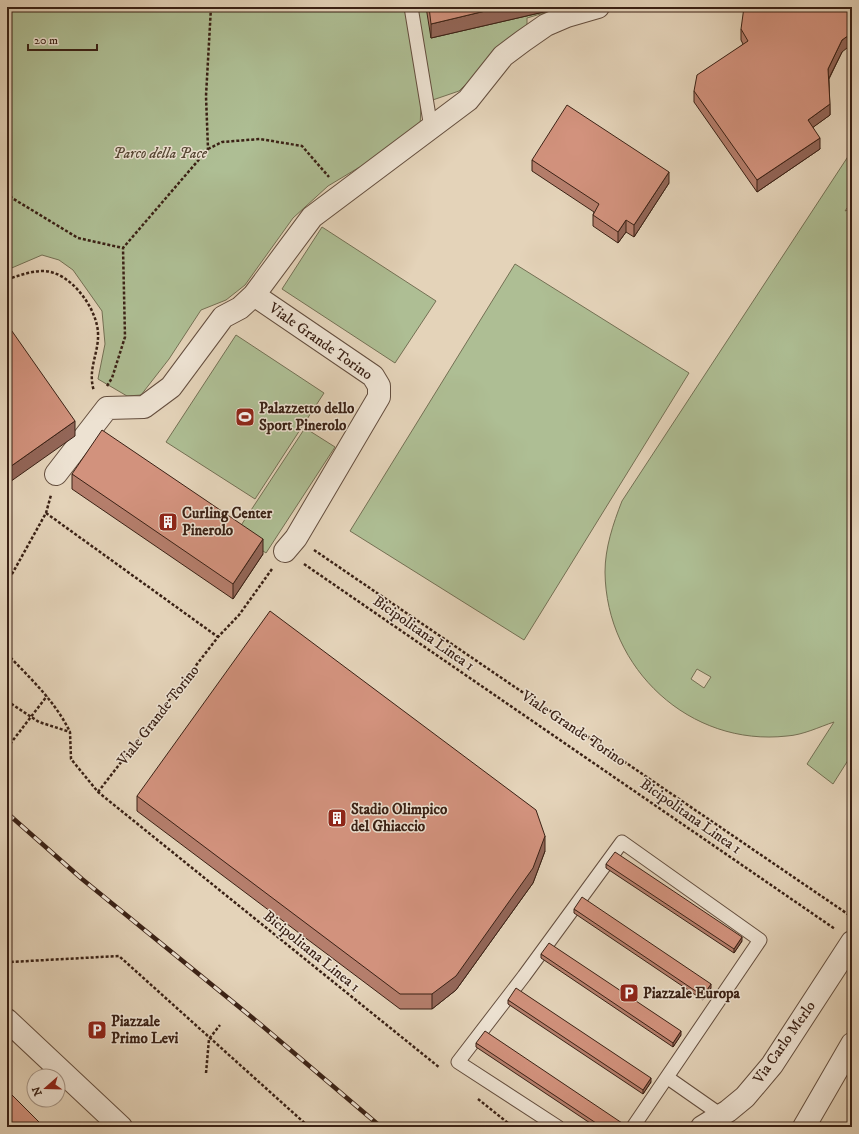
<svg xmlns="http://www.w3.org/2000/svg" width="859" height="1134" viewBox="0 0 859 1134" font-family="'IM FELL DW Pica',serif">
	<rect width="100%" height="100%" fill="#e4d3b9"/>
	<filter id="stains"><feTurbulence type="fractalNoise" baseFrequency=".005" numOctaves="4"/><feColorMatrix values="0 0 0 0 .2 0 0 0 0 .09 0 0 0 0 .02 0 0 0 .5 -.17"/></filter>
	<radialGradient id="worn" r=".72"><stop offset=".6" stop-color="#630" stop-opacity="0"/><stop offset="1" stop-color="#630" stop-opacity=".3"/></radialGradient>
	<!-- green -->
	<path fill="#aebe94" stroke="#747054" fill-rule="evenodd" d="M7 7H564L527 18V28L483 67 459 91 421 104 420 128 378 160 358 168 328 186 293 218 245 285 226 300 201 310 169 359 141 395 127 396 98 379 105 344 102 311 73 270 59 260 42 255 7 270Z
		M849 155 852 158V201L845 211 852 208V754L833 784 807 764 834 722C819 727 803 735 787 736 690 747 606 669 605 572 605 548 613 524 622 501ZM697 669 711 677 704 688 691 679Z
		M322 227 436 301 395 363 282 289Z
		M515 264 689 373 524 640 350 531Z
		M236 335 324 393 255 499 166 442Z
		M305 428 335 447 266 553 236 533Z"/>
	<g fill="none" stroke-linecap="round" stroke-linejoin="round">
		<defs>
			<path id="service" d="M411 7 431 128
				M668 1078 721 1115
				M558 1127 458 1062 524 976 622 842 760 940 633 1127"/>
			<path id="minor" d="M254 295 373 376 379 386V397L296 538 285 551
				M56 474 107 408 144 407 171 387 223 317 240 308 254 295 312 217 468 100 503 56 523 41 546 25 567 16 598 7
				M7 1020 121 1127
				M702 1127 728 1111 745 1097 772 1065 852 942
				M804 1127 852 1044"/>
		</defs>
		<!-- service casing -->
		<use href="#service" stroke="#644e3e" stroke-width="15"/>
		<!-- minor casing -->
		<use href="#minor" stroke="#644e3e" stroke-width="24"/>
		<!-- path -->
		<path stroke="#3a2115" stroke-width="2.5" stroke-dasharray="3 2" stroke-linecap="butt" d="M208 149 222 142 260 139 302 146 329 177
			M7 192 12 198 78 238 123 248 208 149 206 96 211 7
			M7 279C19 276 30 271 43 271 70 271 97 308 98 333 99 354 87 369 94 391
			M107 386 112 378 125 337 123 248
			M46 513 218 637
			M314 550 852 917
			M304 564 835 929
			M7 583 46 513 51 495
			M7 654C30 678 55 701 70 732
			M7 701 39 722 70 732 71 759 98 792 440 1068
			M7 748 47 696
			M98 792 218 637 239 615 272 569
			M7 959 10 962 119 956 309 1127
			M206 1073 209 1039 220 1025
			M478 1099 513 1127"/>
		<!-- service -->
		<use href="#service" stroke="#ede2d2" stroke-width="13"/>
		<!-- minor -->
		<use href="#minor" stroke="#ede2d2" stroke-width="22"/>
		<defs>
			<path id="rail" d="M7 813 82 879 260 1024 381 1127"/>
		</defs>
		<!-- rail casing -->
		<use href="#rail" stroke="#3a2115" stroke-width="4.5"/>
		<!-- rail -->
		<use href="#rail" stroke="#ede2d2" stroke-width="3" stroke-dasharray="9" stroke-linecap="butt"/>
	</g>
	<!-- wall -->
	<path fill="#b57e6c" stroke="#3a2115" d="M426 7H548V11L431 38Z
		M741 29 842 52 829 79 830 115 813 127 820 149 757 192 694 102V91L743 44 741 40Z
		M532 160 669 183 634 237 626 232 618 243 593 226V215L594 212 532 171Z
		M72 474 263 554 233 599 72 489Z
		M137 796 545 851 533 883 456 990 432 1009H400L137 811Z
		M606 864 742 941 734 953 606 868Z
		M574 909 711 988 703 1000 574 913Z
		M541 954 681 1035 673 1047 541 958Z
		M508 1000 651 1082 643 1094 508 1004Z
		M476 1043 622 1127H596L476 1047Z"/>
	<!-- shaded-wall -->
	<path fill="#936658" stroke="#3a2115" d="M502 7H548V11L431 38V24Z
		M852 33V44L842 52 828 80V69L842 40Z
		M830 104V115L808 131V120Z
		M820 138V149L757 192V180Z
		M669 172V183L634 237V225Z
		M626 220V232L618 243V232Z
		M75 421V436L7 484V469Z
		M263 539V554L233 599V584Z
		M545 836V851L533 883 456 990 432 1009V994Z
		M742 937V941L734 953V949Z
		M711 984V988L703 1000V996Z
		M681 1031V1035L673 1047V1043Z
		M651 1078V1082L643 1094V1090Z"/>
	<!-- building -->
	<path fill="#d2927d" stroke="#3a2115" d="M429 7H502L431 24Z
		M744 7H852V33L842 40 828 69 830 104 808 120 820 138 757 180 694 91 697 75 748 41 741 29Z
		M567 105 669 172 634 225 626 220 618 232 593 215 599 204 532 160Z
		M7 324 75 421 7 469Z
		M102 430 263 539 233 584 72 474Z
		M270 611 536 810 545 836 533 868 456 976 432 994H400L137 796Z
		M615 852 742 937 734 949 606 864Z
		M582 897 711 984 703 996 574 909Z
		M549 943 681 1031 673 1043 541 954Z
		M516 988 651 1078 643 1090 508 1000Z
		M485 1031 622 1123 619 1127H602L476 1043Z
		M7 1090 44 1127H7Z"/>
	<!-- icons -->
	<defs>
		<symbol id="stadium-square" viewBox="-11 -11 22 22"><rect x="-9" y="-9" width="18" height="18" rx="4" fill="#8f2418" stroke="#ede2d2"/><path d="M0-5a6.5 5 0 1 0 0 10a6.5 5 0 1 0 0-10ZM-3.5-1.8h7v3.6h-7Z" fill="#fff"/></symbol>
		<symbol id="building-square" viewBox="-11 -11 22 22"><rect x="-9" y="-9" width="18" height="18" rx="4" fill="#8f2418" stroke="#ede2d2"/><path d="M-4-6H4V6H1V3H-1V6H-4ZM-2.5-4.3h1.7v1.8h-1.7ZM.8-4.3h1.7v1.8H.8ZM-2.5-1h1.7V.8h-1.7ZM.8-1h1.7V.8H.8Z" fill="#fff"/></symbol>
		<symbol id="parking-square" viewBox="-11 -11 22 22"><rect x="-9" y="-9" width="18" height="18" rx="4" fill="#8f2418" stroke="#ede2d2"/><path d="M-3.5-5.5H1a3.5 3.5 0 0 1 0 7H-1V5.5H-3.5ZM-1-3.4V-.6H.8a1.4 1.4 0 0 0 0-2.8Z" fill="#fff"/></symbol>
	</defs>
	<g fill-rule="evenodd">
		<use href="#stadium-square" x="234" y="406" width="22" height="22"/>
		<use href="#building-square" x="157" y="511" width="22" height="22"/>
		<use href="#building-square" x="326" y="807" width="22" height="22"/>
		<use href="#parking-square" x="618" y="982" width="22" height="22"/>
		<use href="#parking-square" x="86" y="1019" width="22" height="22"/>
	</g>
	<g text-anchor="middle" stroke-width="3" stroke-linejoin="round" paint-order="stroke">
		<!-- park labels -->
		<g font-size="15" font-style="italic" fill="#574835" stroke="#ede2d2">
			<text x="160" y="158">Parco della Pace</text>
		</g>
		<!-- street labels -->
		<g font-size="15" fill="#3a2115" stroke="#ede2d2">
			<text transform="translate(321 341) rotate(35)" y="5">Viale Grande Torino</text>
			<text transform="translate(424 633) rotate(35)" y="5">Bicipolitana Linea 1</text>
			<text transform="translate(158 715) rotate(-52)" y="5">Viale Grande Torino</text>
			<text transform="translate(574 728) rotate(34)" y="5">Viale Grande Torino</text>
			<text transform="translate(691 816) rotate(35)" y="5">Bicipolitana Linea 1</text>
			<text transform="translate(312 951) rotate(39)" y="5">Bicipolitana Linea 1</text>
			<text transform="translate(784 1042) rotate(-55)" y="5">Via Carlo Merlo</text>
		</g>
		<!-- poi labels -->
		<g font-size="15" font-weight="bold" fill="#3a2115" stroke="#ede2d2" text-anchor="start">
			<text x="259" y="413">Palazzetto dello<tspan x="259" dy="17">Sport Pinerolo</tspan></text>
			<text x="182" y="518">Curling Center<tspan x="182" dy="17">Pinerolo</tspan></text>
			<text x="351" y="814">Stadio Olimpico<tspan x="351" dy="17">del Ghiaccio</tspan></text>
			<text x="643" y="998">Piazzale Europa</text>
			<text x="111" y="1026">Piazzale<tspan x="111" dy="17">Primo Levi</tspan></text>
		</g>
	</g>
	<!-- margin -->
	<rect width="859" height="1134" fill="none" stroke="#e4d3b9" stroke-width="24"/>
	<rect x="8" y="8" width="843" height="1118" fill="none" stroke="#3a2115" stroke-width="2"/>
	<rect x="12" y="12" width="835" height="1110" fill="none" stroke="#3a2115"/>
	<!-- north arrow -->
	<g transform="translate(46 1088) rotate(250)"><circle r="19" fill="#ede2d2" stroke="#a59586"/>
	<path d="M0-3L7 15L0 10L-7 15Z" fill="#8f2418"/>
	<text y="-6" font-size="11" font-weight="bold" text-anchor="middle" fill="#3a2115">N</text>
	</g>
	<!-- scale -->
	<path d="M28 44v6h69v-6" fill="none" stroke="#3a2115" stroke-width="2"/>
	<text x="34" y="44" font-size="12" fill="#3a2115" stroke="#ede2d2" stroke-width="3" paint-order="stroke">20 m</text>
	<rect width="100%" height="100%" filter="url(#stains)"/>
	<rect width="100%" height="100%" fill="url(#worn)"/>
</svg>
